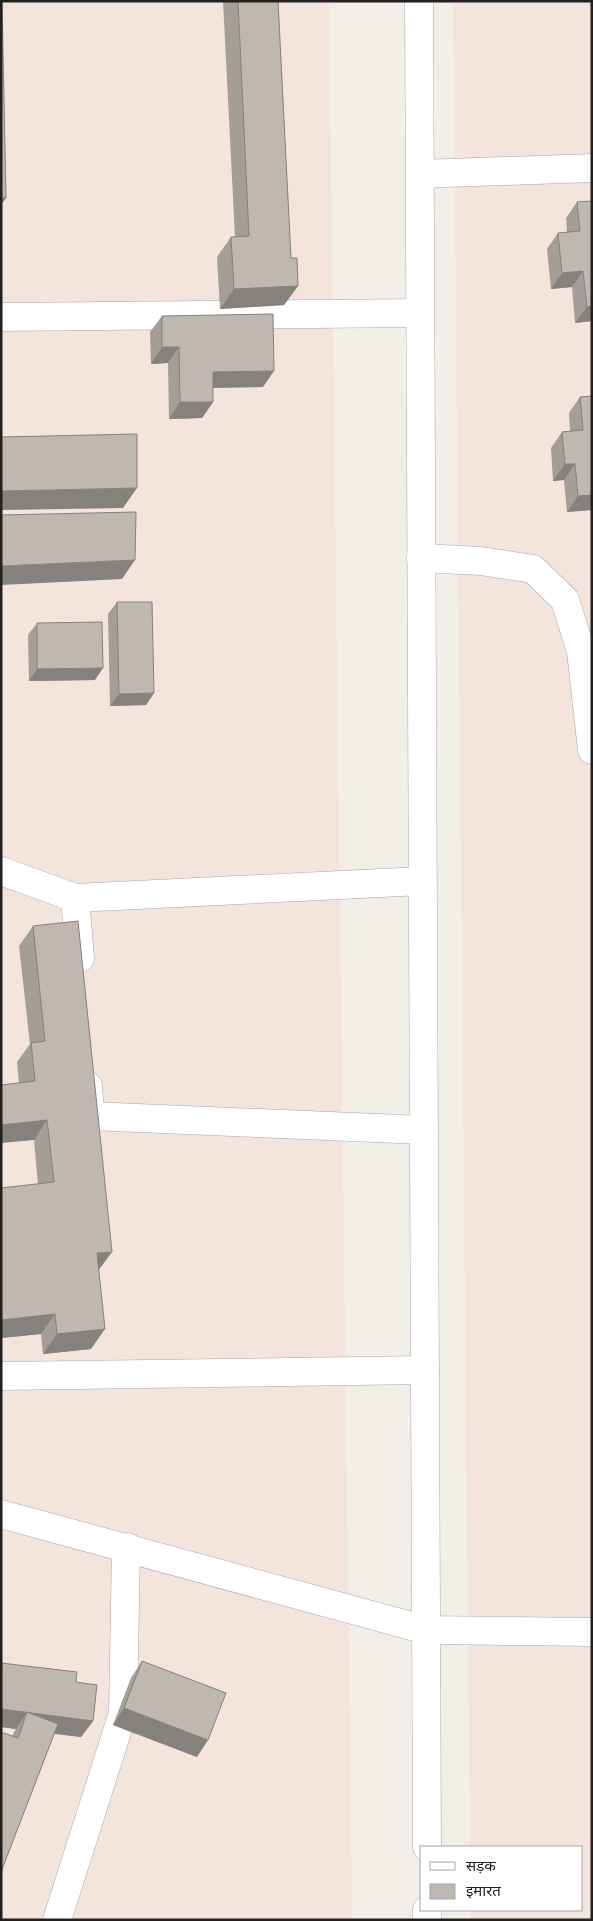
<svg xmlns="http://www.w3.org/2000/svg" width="593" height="1921" viewBox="0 0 593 1921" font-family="'Source Sans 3','Noto Sans Devanagari',sans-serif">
	<rect width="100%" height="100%" fill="#f2efe8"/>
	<!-- military -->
	<path fill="#f3e4dc" d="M1 1H329L352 1920H1Z
		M453 1H592V1920H471V1910H582V1847H470Z"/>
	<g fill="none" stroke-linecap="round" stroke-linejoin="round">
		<defs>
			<path id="minor" d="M420 174 592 168
				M1 317 420 313
				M421 558 481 561 533 569 565 600 581 651 592 750
				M1 871 75 898
				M80 958 75 898 422 881
				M88 1086 90 1116 424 1130
				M1 1376 425 1370
				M1 1514 426 1630 592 1632
				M57 1920 123 1713 126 1548 128 1547"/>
			<path id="tertiary" d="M419 1 427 1847
				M427 1910V1920"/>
		</defs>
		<!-- minor casing -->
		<use href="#minor" stroke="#a8a8a8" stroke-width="29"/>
		<!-- tertiary casing -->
		<use href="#tertiary" stroke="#a8a8a8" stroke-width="29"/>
		<!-- minor -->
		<use href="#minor" stroke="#fff" stroke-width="28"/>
		<!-- tertiary -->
		<use href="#tertiary" stroke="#fff" stroke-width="28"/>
	</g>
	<!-- wall -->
	<path fill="#a39e98" d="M223 1H278L291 258 298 286 284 305 220 309 217 257 231 237H235Z
		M592 201V321L575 323 572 287 551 289 547 249 558 233 567 232 566 218 577 202Z
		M162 316 263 387 213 388V402L202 418 169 419 168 363 151 364 150 332Z
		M592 396V510L567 512 564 480 553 481 551 448 562 432 570 431 569 413 580 397Z
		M117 602 154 693 146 705 110 706 108 614Z
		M37 623 95 680 29 681 28 635Z
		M33 926 99 1270 91 1349 43 1354 41 1334 1 1338V1188L38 1184 34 1140 19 1083 17 1062 30 1044 19 946Z
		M142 1661 197 1757 113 1725 131 1678Z
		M1 1663 76 1682 93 1721 81 1737 54 1734 1 1872 12 1736 16 1729 1 1727Z"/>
	<!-- shaded-wall -->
	<path fill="#85817c" d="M1 198H6L1 205Z
		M583 271 572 287 551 289 562 273Z
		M298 286 284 305 220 309 234 289Z
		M592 306V321L575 323 587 307Z
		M162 347H179L168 363 151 364Z
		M274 371 263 387 201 388 213 372Z
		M180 402H213L202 418 169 419Z
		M565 464H575L564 480 553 481Z
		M137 488 123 508 1 510V491Z
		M592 495V510L567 512 578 496Z
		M135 560 122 579 1 585V566Z
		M103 668 95 680 29 681 37 669Z
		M154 693 146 705 110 706 119 694Z
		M47 1120 34 1140 1 1143V1125Z
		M112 1252 98 1271 97 1253Z
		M55 1314 41 1334 1 1338V1320Z
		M105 1329 91 1349 43 1354 57 1334Z
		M124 1708 208 1740 197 1757 113 1725Z
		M1 1709 27 1712 16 1729 1 1727Z
		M27 1712 93 1721 81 1737 21 1729Z"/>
	<!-- building -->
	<path fill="#beb8b1" stroke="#85817c" d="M1 1H2L6 198H1Z
		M238 1H278L291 258H297L298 286 234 289 231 237 249 236Z
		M592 201V306L587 307 583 271 562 273 558 233 580 231 577 202Z
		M273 314 274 371 213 372V402H180L179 347H162V316Z
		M592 396V495L578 496 575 464H565L562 432 583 430 580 397Z
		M137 434V488L1 491V437Z
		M136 512 135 560 1 566V515Z
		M117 602H152L154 693 119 694Z
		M102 622 103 668 37 669V623Z
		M78 921 112 1252 97 1253 105 1329 57 1334 55 1314 1 1320V1188L54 1182 47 1120 1 1125V1085L35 1081 31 1043 45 1041 33 926Z
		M142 1661 226 1693 208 1740 124 1708Z
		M1 1663 77 1672 76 1682 97 1685 93 1721 1 1709Z
		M27 1712 58 1724 1 1872V1732L18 1738Z"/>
	<!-- border -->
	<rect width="593" height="1921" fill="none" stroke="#212121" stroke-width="5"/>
	<!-- legend -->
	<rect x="420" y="1846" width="162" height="65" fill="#ffffff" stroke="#a6a6a6"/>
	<rect x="430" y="1862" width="25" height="8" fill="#ffffff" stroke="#a6a6a6"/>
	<text x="466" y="1871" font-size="15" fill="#212121">सड़क</text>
	<rect x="430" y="1884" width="25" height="15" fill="#beb8b1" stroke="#a6a6a6"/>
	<text x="466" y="1896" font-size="15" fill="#212121">इमारत</text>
</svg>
